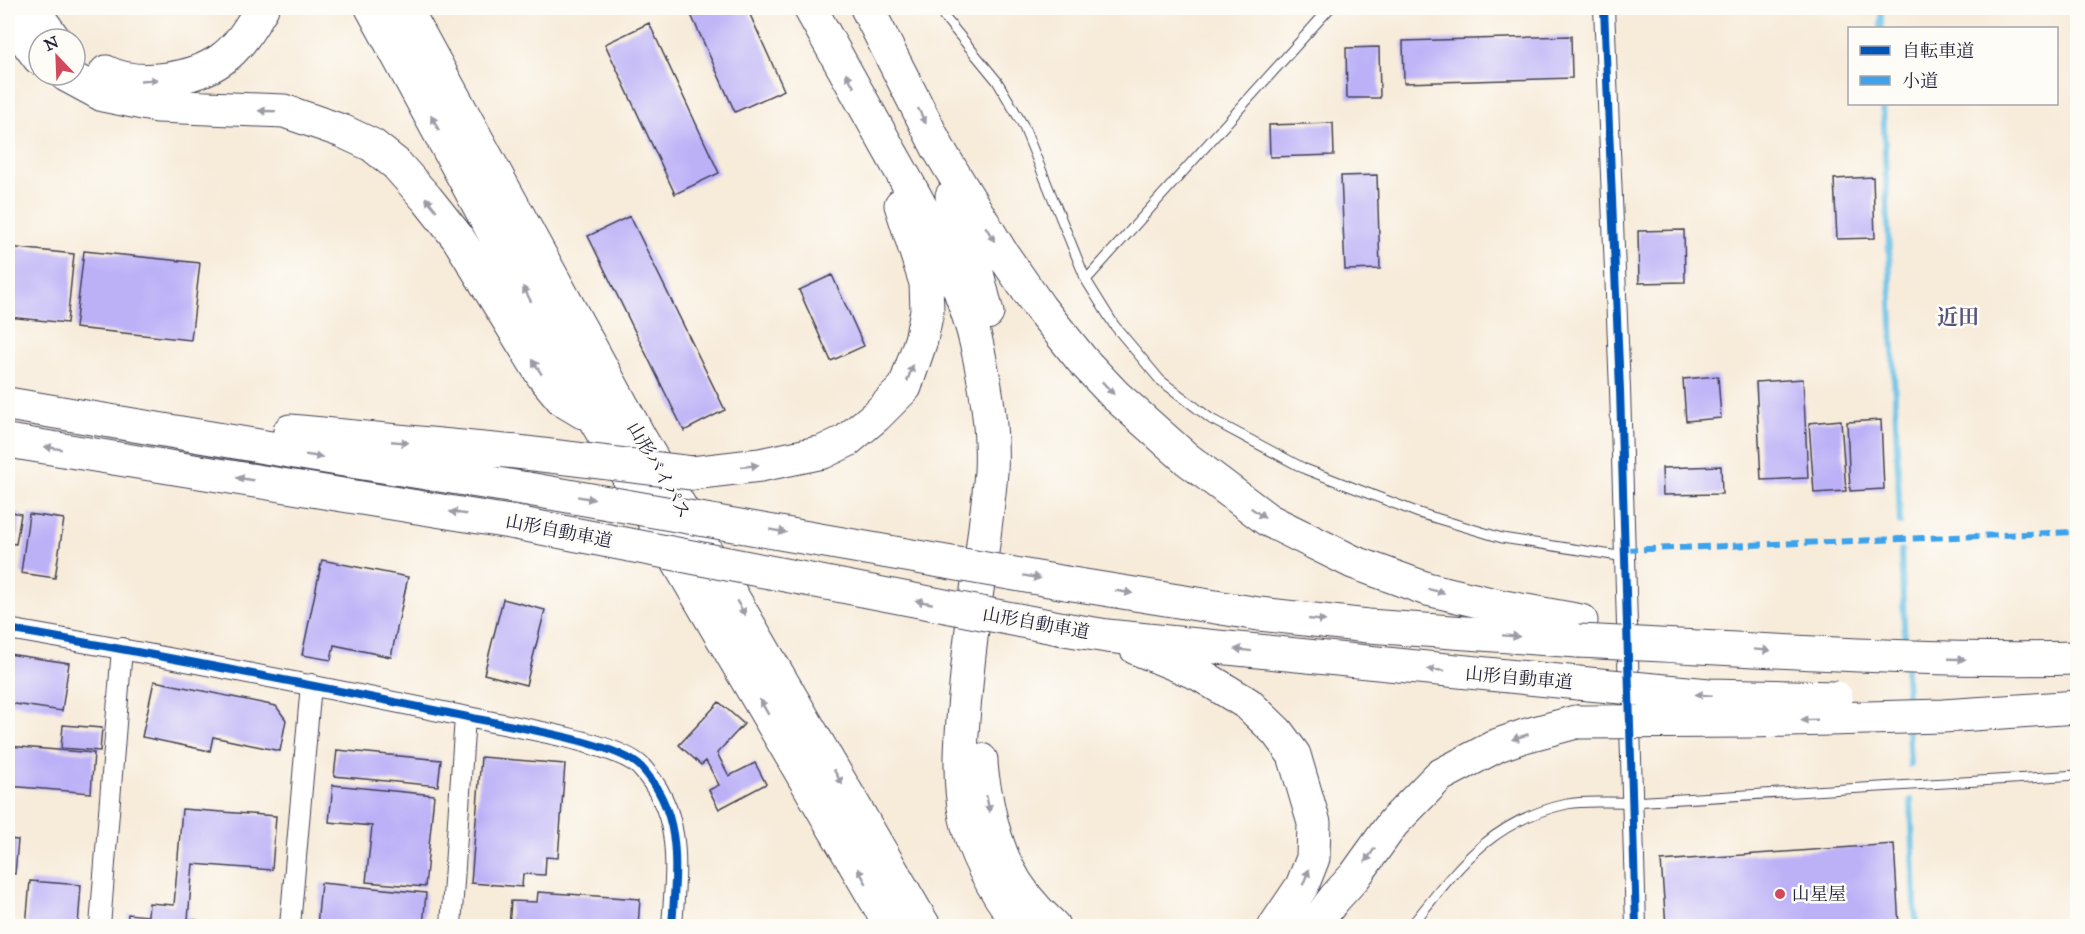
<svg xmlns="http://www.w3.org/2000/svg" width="2085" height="934" viewBox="0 0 2085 934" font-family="'IM FELL Great Primer','Noto Serif JP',serif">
	<rect width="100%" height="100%" fill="#fdfcf7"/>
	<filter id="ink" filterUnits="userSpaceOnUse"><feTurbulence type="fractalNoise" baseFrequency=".0167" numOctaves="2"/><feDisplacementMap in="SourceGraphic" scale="12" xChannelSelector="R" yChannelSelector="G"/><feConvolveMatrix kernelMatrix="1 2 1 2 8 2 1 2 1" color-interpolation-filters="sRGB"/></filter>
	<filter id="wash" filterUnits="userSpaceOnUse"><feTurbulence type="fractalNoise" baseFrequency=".008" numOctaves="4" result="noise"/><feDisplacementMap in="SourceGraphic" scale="24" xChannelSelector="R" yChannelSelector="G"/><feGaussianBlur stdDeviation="1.35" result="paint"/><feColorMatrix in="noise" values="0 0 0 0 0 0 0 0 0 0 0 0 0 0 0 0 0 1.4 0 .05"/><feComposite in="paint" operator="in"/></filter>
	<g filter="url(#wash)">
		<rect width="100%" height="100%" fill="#f7ebd9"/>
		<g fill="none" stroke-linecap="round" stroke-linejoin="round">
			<!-- stream -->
			<path stroke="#67c0e5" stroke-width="6" d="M1881 8V28
				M1883 104 1900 523
				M1901 550 1905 649
				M1906 668 1907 708
				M1908 728 1910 765
				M1911 800 1916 926"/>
		</g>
		<g id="blocks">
			<!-- building -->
			<path fill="#bcb1f7" d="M688 8H747L784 90 735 112Z
				M649 23 719 173 675 194 605 44Z
				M1571 36 1572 78 1404 83 1403 41Z
				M1379 47 1380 98H1347L1346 48Z
				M1333 123 1334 155 1270 157 1269 125Z
				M1377 175 1380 269 1345 270 1341 176Z
				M1873 177 1875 238 1837 239 1834 179Z
				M630 216 725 410 684 431 588 236Z
				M1684 230 1685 282 1639 283 1638 231Z
				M8 247 74 254 67 323 8 317Z
				M84 251 200 263 191 340 75 328Z
				M832 275 864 346 831 361 799 290Z
				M1718 376 1721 418 1686 421 1683 379Z
				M1803 379 1808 478 1761 480 1756 382Z
				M1841 420 1846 491 1814 493 1809 423Z
				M1881 420 1884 489 1850 491 1847 422Z
				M1721 466 1722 494 1663 495 1662 468Z
				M8 511 21 514 16 544 8 543Z
				M29 514 64 519 55 578 21 573Z
				M322 560 408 577 391 657 334 645 331 660 302 655Z
				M503 599 545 610 526 685 484 674Z
				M8 654 69 663 62 711 8 703Z
				M154 681 276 706 286 720 280 751 213 737 210 751 142 737Z
				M719 702 744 724 717 753 729 776 755 763 766 784 719 809 709 790 719 785 706 761 701 765 679 745Z
				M63 725 102 728 100 751 61 748Z
				M8 746 94 753 91 793 8 786Z
				M337 750 441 760 438 786 334 776Z
				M481 757 565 764 558 858 546 857 545 875 523 874 522 887 471 883Z
				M333 785 434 795 425 887 366 882 372 826 329 822Z
				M182 809 276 816 272 870 193 864 188 919 196 920 195 926H127L128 914 148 916 149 903 174 905Z
				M8 839 18 840 15 874 8 873Z
				M1894 844 1899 926H1666L1661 861Z
				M30 881 81 885 78 926H26Z
				M321 883 426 893 423 926H317Z
				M538 892 640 899 638 926H509L511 901 537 902Z"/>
		</g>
	</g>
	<g filter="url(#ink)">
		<use href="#blocks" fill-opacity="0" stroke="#424053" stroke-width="1.5"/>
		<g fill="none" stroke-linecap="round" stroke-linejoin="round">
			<defs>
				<path id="lane" d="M937 8 997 81 1023 125 1086 280 1114 325 1160 380 1211 419 1305 469 1419 513 1502 538 1625 557
					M1086 280 1330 8
					M1411 926C1457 869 1489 821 1567 804 1587 800 1611 803 1632 802L2078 775"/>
				<path id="street" d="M1604 8 1620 390 1636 926
					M8 629C160 655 312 685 463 716 502 725 616 741 641 767 684 814 676 868 672 926
					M100 926 122 648
					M290 926 311 684
					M451 926 465 717"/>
				<path id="highway" d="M32 8 54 39
					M372 8 595 420 891 926
					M405 8 640 438 924 926
					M810 8C837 56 864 105 891 153 927 217 964 282 979 355 987 392 993 434 991 472 985 543 972 614 966 686 962 729 957 775 966 818 974 856 998 896 1021 926
					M867 8 938 148 1001 252 1040 308 1082 360 1115 395 1187 459 1268 520 1353 562 1427 589 1504 607 1581 621
					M8 10 13 23 39 58
					M106 72C137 88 193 80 222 59 240 46 251 26 262 8
					M66 75 103 95 158 106 284 111 342 131 372 145 396 164 427 199 458 238 543 376 563 400 583 412
					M952 196 975 265 987 313
					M8 404 313 455 528 489
					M290 431 517 452
					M8 441 516 523
					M692 473 760 465 823 452 846 441 876 416 905 387 921 340 927 311 926 283 901 205
					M1066 583 1259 614 1368 626 1578 641
					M1064 629 1107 636 1578 683
					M1136 648 1199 674 1248 704 1277 732 1294 755 1314 823 1313 858 1302 886 1275 926
					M981 760C981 773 984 785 986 797 996 852 1011 888 1053 926
					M1314 926 1334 899 1355 876 1393 823 1439 776 1498 745 1524 736 1576 722"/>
			</defs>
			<!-- lane casing -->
			<use href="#lane" stroke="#424053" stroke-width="11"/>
			<!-- street casing -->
			<use href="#street" stroke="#424053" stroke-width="22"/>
			<!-- highway casing -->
			<use href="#highway" stroke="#424053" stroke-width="35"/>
			<!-- lane -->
			<use href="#lane" stroke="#fff" stroke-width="9"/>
			<!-- street -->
			<use href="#street" stroke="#fff" stroke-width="20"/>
			<!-- highway -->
			<use href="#highway" stroke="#fff" stroke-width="33"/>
			<defs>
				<path id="highway-bridge" d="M517 452 692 473
					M528 489 1066 583
					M516 523 1064 629
					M1578 641C1744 648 1911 662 2078 658
					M1578 683 1709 695 1836 698
					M1576 722 1751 721 1943 716 2078 707"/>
			</defs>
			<!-- highway-bridge casing -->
			<use href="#highway-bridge" stroke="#424053" stroke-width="35" stroke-linecap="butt"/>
			<!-- highway-bridge -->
			<use href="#highway-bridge" stroke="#fff" stroke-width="33"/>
			<!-- quiet -->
			<path stroke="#3ea2ec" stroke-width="6" stroke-dasharray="12 6" stroke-linecap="butt" d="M1625 550 2078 532"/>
			<defs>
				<path id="cycleway" d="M1604 8 1620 390 1636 926
					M8 629C160 655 312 685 463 716 502 725 616 741 641 767 684 814 676 868 672 926"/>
			</defs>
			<!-- cycleway casing -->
			<use href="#cycleway" stroke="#fdfcf7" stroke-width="11"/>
			<!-- cycleway -->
			<use href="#cycleway" stroke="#0057b8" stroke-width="8"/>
		</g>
		<!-- one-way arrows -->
		<defs><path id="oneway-solid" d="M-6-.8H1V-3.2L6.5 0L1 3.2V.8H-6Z" transform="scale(1.5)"/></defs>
		<g fill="#9c9ca7">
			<use href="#oneway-solid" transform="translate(149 80) rotate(-3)"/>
			<use href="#oneway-solid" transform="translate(850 80) rotate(-119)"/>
			<use href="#oneway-solid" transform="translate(267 111) rotate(-178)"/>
			<use href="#oneway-solid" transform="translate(922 116) rotate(63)"/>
			<use href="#oneway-solid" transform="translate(435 123) rotate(-118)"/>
			<use href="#oneway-solid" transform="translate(431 204) rotate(-129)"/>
			<use href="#oneway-solid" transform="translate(990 234) rotate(59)"/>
			<use href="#oneway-solid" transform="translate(527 294) rotate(-118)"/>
			<use href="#oneway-solid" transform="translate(537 367) rotate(-122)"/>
			<use href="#oneway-solid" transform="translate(910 373) rotate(-71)"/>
			<use href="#oneway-solid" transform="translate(1108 388) rotate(47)"/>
			<use href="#oneway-solid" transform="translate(400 442) rotate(5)"/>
			<use href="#oneway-solid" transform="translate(53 448) rotate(-171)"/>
			<use href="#oneway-solid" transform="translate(314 456) rotate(9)"/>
			<use href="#oneway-solid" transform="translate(750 466) rotate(-7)"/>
			<use href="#oneway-solid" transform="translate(245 479) rotate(-171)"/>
			<use href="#oneway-solid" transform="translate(586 498) rotate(10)"/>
			<use href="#oneway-solid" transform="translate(458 513) rotate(-171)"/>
			<use href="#oneway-solid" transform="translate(1258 513) rotate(36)"/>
			<use href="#oneway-solid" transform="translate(778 531) rotate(10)"/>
			<use href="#oneway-solid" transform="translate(1032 577) rotate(10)"/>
			<use href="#oneway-solid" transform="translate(1436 591) rotate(14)"/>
			<use href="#oneway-solid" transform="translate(1124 592) rotate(9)"/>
			<use href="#oneway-solid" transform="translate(924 602) rotate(-169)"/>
			<use href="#oneway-solid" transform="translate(741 608) rotate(59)"/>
			<use href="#oneway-solid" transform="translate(1317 620) rotate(6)"/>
			<use href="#oneway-solid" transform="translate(1511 636) rotate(4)"/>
			<use href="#oneway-solid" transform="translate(1243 650) rotate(-173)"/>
			<use href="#oneway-solid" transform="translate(1762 650) rotate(4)"/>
			<use href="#oneway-solid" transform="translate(1957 659) rotate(2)"/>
			<use href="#oneway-solid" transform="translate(1436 670) rotate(-175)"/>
			<use href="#oneway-solid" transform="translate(1704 695) rotate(-176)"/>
			<use href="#oneway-solid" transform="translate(764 707) rotate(-120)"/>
			<use href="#oneway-solid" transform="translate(1809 720) rotate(178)"/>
			<use href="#oneway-solid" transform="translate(1520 737) rotate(162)"/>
			<use href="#oneway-solid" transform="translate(838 777) rotate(60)"/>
			<use href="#oneway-solid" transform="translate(988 804) rotate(79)"/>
			<use href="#oneway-solid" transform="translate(1370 855) rotate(125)"/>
			<use href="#oneway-solid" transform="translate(862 876) rotate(-120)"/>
			<use href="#oneway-solid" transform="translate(1306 877) rotate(-68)"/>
		</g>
	</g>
	<!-- markers -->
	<circle fill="#d1495b" stroke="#fdfcf7" stroke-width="2" cx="1780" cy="894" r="6"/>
	<g text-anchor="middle" stroke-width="5" stroke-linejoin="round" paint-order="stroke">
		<!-- street labels -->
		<g font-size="18" fill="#22223b" stroke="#fdfcf7">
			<text transform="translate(659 470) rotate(60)" y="6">山形バイパス</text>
			<text transform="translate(559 531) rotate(11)" y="6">山形自動車道</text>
			<text transform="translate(1036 623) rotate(10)" y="6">山形自動車道</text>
			<text transform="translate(1519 678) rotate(5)" y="6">山形自動車道</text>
		</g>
		<!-- poi labels -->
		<g font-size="18" fill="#22223b" stroke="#fdfcf7" text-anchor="start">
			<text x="1792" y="900">山星屋</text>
		</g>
		<!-- quarter labels -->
		<g font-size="21" font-weight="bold" fill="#58547d" stroke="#fdfcf7">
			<text x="1958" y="324">近田</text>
		</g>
	</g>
	<!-- margin -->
	<rect width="2085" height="934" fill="none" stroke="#fdfcf7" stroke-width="30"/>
	<!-- legend -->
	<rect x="1848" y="27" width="210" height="78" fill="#fdfcf7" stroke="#a5a5ac" stroke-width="1.5"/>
	<rect x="1860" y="46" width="30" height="9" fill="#0057b8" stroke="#a5a5ac" stroke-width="1.5"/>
	<text x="1902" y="57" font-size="18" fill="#22223b">自転車道</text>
	<rect x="1860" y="76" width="30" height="9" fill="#3ea2ec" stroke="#a5a5ac" stroke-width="1.5"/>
	<text x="1902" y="87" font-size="18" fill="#22223b">小道</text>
	<!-- north arrow -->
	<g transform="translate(57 57) rotate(337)"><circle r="28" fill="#fdfcf7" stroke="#a5a5ac" stroke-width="1.5"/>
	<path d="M0-4.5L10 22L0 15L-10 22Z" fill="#d1495b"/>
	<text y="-9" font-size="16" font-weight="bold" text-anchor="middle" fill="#22223b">N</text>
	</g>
</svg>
